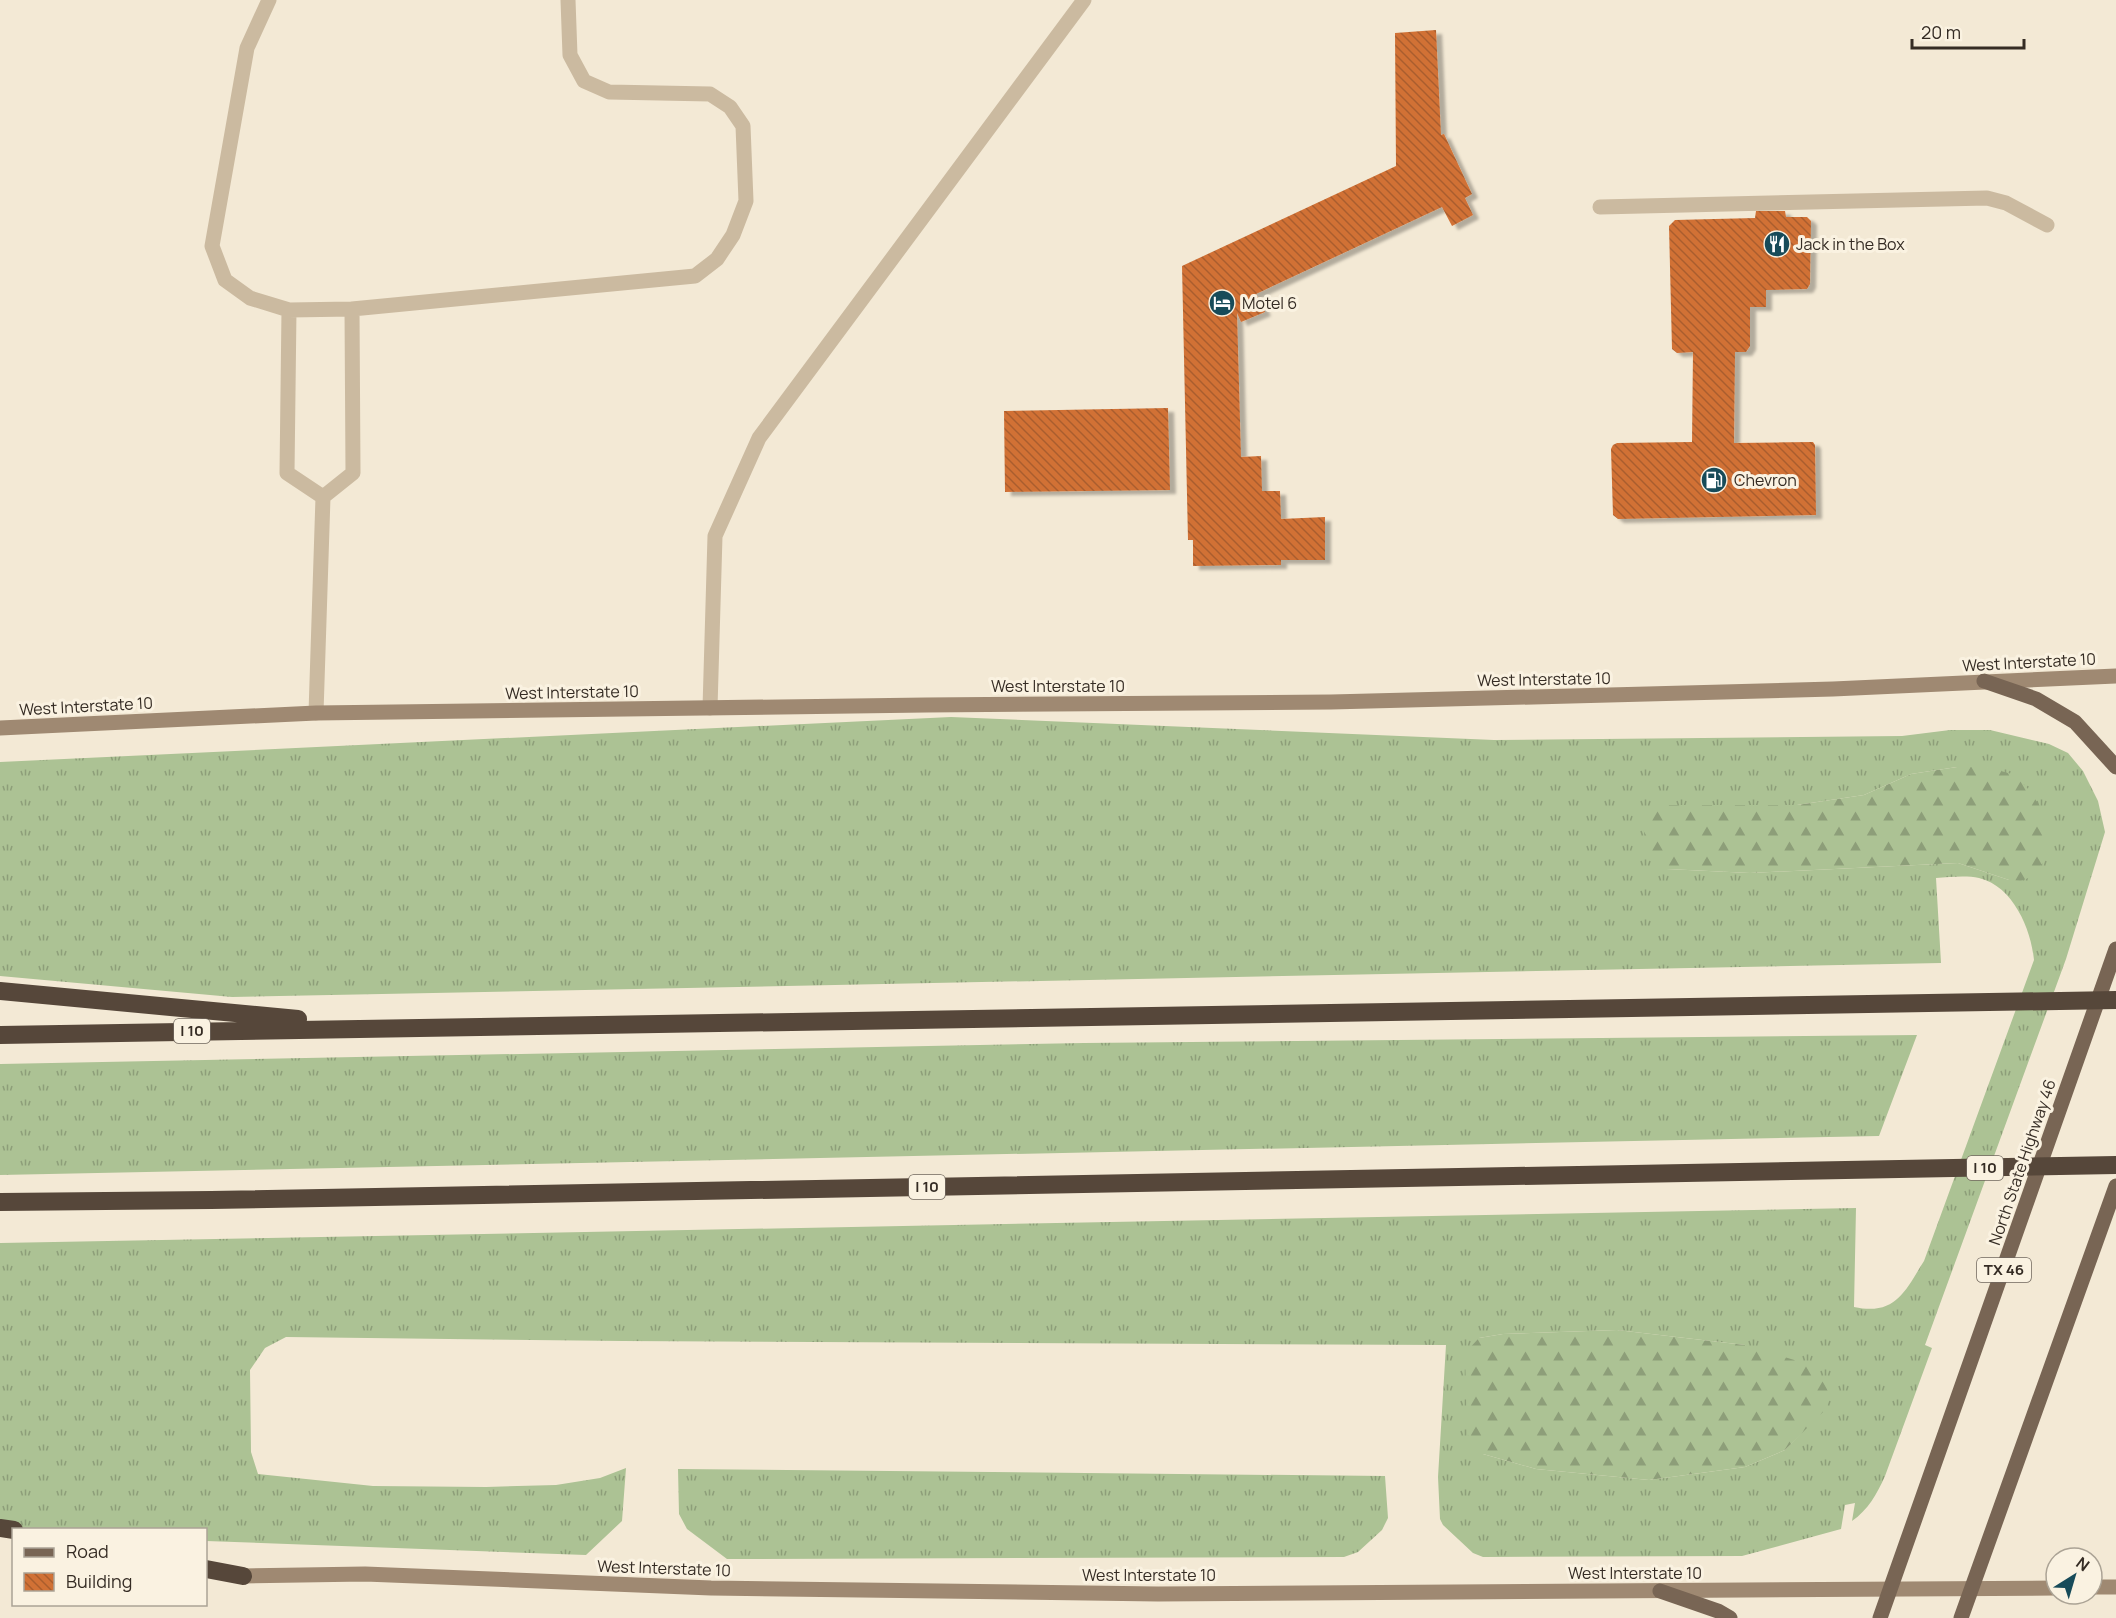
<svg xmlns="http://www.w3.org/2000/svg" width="2116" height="1618" viewBox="0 0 2116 1618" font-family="Manrope,sans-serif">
	<defs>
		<pattern id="grass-tufts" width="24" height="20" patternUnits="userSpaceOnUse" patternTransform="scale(1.5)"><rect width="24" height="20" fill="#acc294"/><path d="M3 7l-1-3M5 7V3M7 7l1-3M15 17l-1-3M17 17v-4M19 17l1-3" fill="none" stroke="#8d9e79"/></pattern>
		<pattern id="forest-firs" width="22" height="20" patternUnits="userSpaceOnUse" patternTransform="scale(1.5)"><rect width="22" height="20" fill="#acc294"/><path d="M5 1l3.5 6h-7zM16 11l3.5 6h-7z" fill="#8d9e79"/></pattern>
		<pattern id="building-back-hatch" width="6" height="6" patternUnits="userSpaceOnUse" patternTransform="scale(1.5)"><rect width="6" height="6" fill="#d17135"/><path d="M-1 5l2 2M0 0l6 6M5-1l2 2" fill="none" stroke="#aa5d2d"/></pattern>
		<filter id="shadow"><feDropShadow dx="6" dy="4" stdDeviation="1.5" flood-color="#0004"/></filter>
	</defs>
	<rect width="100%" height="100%" fill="#f3e9d5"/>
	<!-- grass -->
	<path fill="url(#grass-tufts)" fill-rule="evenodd" d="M951 717 1494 740 1902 736 1950 730H1990L2049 744 2068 753 2083 771 2098 801 2105 832 2066 959 1925 1345 1932 1348 1885 1476C1877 1494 1868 1510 1852 1521L1855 1503 1845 1505 1841 1529 1742 1556 1483 1557 1473 1553 1443 1525 1440 1519 1438 1477 1446 1345 622 1341 286 1337 265 1348 250 1370 251 1452 258 1474 373 1486 486 1487 556 1485 600 1478 626 1468 622 1521 586 1555 206 1541V1530H19L0 1527V1243L1856 1208 1854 1307C1896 1316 1905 1291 1924 1261L2034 960C2031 929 2013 886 1979 878 1966 875 1950 877 1936 878L1941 963 232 997 0 976V762ZM1957 767H1987L2009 880 1958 863 1750 873 1667 869 1669 805H1797L1864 795 1911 774ZM1617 1330 1745 1345 1805 1429 1785 1450 1745 1467 1649 1480 1536 1469 1483 1454 1479 1338 1503 1334Z
		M1917 1035 1879 1136 0 1175V1064L1084 1043Z
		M678 1469 1385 1476 1388 1518 1382 1530 1358 1552 1344 1557 727 1559 687 1529 679 1514Z"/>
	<!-- forest -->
	<path fill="url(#forest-firs)" d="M1957 767H1987L2015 775 2029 790 2043 811 2049 839 2044 861 2033 876 2021 881 2009 880 1958 863 1750 873 1667 869 1651 861 1646 848 1643 824 1651 813 1669 805H1797L1864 795 1911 774Z
		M1617 1330 1745 1345 1804 1363 1821 1376 1828 1391 1827 1408 1785 1450 1745 1467 1649 1480 1536 1469 1483 1454 1470 1445 1467 1429 1465 1353 1479 1338 1503 1334Z"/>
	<!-- building -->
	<path fill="url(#building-back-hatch)" filter="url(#shadow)" d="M1436 30 1441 135 1444 134 1472 194 1465 198 1473 215 1452 226 1442 207 1256 294 1265 312 1241 322 1237 313 1241 457 1261 456 1262 491H1280L1281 519 1325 517V560H1281V565L1193 566V540H1188L1182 266 1396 166 1395 33Z
		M1756 211H1785L1786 217H1807L1811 221 1810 284 1807 289 1766 290V307H1750V346L1746 352H1735L1734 443 1813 442 1815 445 1816 515 1618 519 1613 515 1611 449 1613 445 1617 443 1692 442 1693 352 1677 353 1672 349 1669 226 1675 220 1755 218Z
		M1168 408 1170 490 1005 492 1004 411Z"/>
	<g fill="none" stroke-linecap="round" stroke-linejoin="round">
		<!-- lane -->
		<path stroke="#cbbaa0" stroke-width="15" d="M269 0 247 48 212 246 225 280 250 298 289 310
			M1600 207 1987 198 2006 203 2047 225
			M352 309 695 276 717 259 733 235 746 201 743 126 730 107 710 94 609 92 584 81 570 55 568 0
			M710 708 715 536 759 438 1084 0
			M316 713 323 497 287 473 289 310 352 309 353 473 323 497"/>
		<!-- secondary -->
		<path stroke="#9f8972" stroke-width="15" d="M0 728 316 713 926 705 1331 702 1609 695 1833 689 2116 676
			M243 1576 365 1574 711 1588 1158 1594 2056 1588
			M2092 1587H2116"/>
		<!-- primary -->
		<path stroke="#786554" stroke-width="15" d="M1984 681 2036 699 2075 722 2116 767
			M1660 1591 1718 1611 1730 1618
			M1880 1618 2116 949
			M1961 1618 2116 1186"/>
		<!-- highway -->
		<path stroke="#56473a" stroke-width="18" d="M0 991 298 1019
			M0 1035 2116 1000
			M0 1202 211 1200 2116 1165
			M0 1528 14 1530
			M206 1569 243 1576"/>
	</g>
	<!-- icons -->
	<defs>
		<symbol id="restaurant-disc" viewBox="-11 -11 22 22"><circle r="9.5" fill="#174b59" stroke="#faf2e1"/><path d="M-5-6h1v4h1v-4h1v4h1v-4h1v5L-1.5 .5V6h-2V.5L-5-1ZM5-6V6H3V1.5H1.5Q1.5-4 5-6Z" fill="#fff"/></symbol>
		<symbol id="hotel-disc" viewBox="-11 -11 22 22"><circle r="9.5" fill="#174b59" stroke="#faf2e1"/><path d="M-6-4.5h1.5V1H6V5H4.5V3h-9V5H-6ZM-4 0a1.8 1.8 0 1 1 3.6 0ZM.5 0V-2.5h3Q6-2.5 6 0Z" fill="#fff"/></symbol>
		<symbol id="fuel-disc" viewBox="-11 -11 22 22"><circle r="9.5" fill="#174b59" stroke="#faf2e1"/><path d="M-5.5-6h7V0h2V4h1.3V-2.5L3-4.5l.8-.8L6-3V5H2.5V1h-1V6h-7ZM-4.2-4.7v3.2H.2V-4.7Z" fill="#fff"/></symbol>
	</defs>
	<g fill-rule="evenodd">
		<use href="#restaurant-disc" x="1762" y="229" width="30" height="30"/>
		<use href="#hotel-disc" x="1207" y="288" width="30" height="30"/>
		<use href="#fuel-disc" x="1699" y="465" width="30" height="30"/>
	</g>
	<g text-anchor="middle" stroke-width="6" stroke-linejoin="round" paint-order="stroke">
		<!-- shield labels -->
		<g fill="#faf2e1" stroke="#70675d" stroke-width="1.5">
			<rect x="174" y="1019" width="36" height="24" rx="4.5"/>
			<rect x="1967" y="1156" width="36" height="24" rx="4.5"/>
			<rect x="909" y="1175" width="36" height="24" rx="4.5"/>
			<rect x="1977" y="1258" width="54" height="24" rx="4.5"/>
		</g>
		<g font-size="15" font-weight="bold" fill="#352c24">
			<text x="192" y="1036">I 10</text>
			<text x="1985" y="1173">I 10</text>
			<text x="927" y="1192">I 10</text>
			<text x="2004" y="1275">TX 46</text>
		</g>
		<!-- poi labels -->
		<g font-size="16" fill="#352c24" stroke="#faf2e1" text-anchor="start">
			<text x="1796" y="250">Jack in the Box</text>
			<text x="1242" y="309">Motel 6</text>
			<text x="1734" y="486">Chevron</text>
		</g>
		<!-- street labels -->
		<g font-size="16" fill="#352c24" stroke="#faf2e1">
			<text transform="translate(2029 662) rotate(-3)" y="6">West Interstate 10</text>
			<text transform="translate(1544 679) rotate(-1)" y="6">West Interstate 10</text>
			<text x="1058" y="692">West Interstate 10</text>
			<text transform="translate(572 692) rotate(-1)" y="6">West Interstate 10</text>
			<text transform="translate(86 706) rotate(-3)" y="6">West Interstate 10</text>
			<text transform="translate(2022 1162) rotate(-71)" y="6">North State Highway 46</text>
			<text transform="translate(664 1568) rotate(2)" y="6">West Interstate 10</text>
			<text x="1635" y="1579">West Interstate 10</text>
			<text x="1149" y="1581">West Interstate 10</text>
		</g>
	</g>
	<!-- legend -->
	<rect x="12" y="1528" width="195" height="78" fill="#faf2e1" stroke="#aba395" stroke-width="1.5"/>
	<rect x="24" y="1548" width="30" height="9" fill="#786554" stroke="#aba395" stroke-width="1.5"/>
	<text x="66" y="1558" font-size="18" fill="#352c24">Road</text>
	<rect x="24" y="1573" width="30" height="18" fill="url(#building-back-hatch)" stroke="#aba395" stroke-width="1.5"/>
	<text x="66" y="1588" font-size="18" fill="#352c24">Building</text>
	<!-- north arrow -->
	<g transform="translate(2074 1576) rotate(37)"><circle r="28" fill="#faf2e1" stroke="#aba395" stroke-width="1.5"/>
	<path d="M0-4.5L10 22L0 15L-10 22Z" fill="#174b59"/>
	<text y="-9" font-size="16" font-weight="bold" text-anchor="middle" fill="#352c24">N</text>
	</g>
	<!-- scale -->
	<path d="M1912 39v9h112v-9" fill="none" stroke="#352c24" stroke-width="3"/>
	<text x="1921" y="39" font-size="18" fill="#352c24" stroke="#faf2e1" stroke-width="4.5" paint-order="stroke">20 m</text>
</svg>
